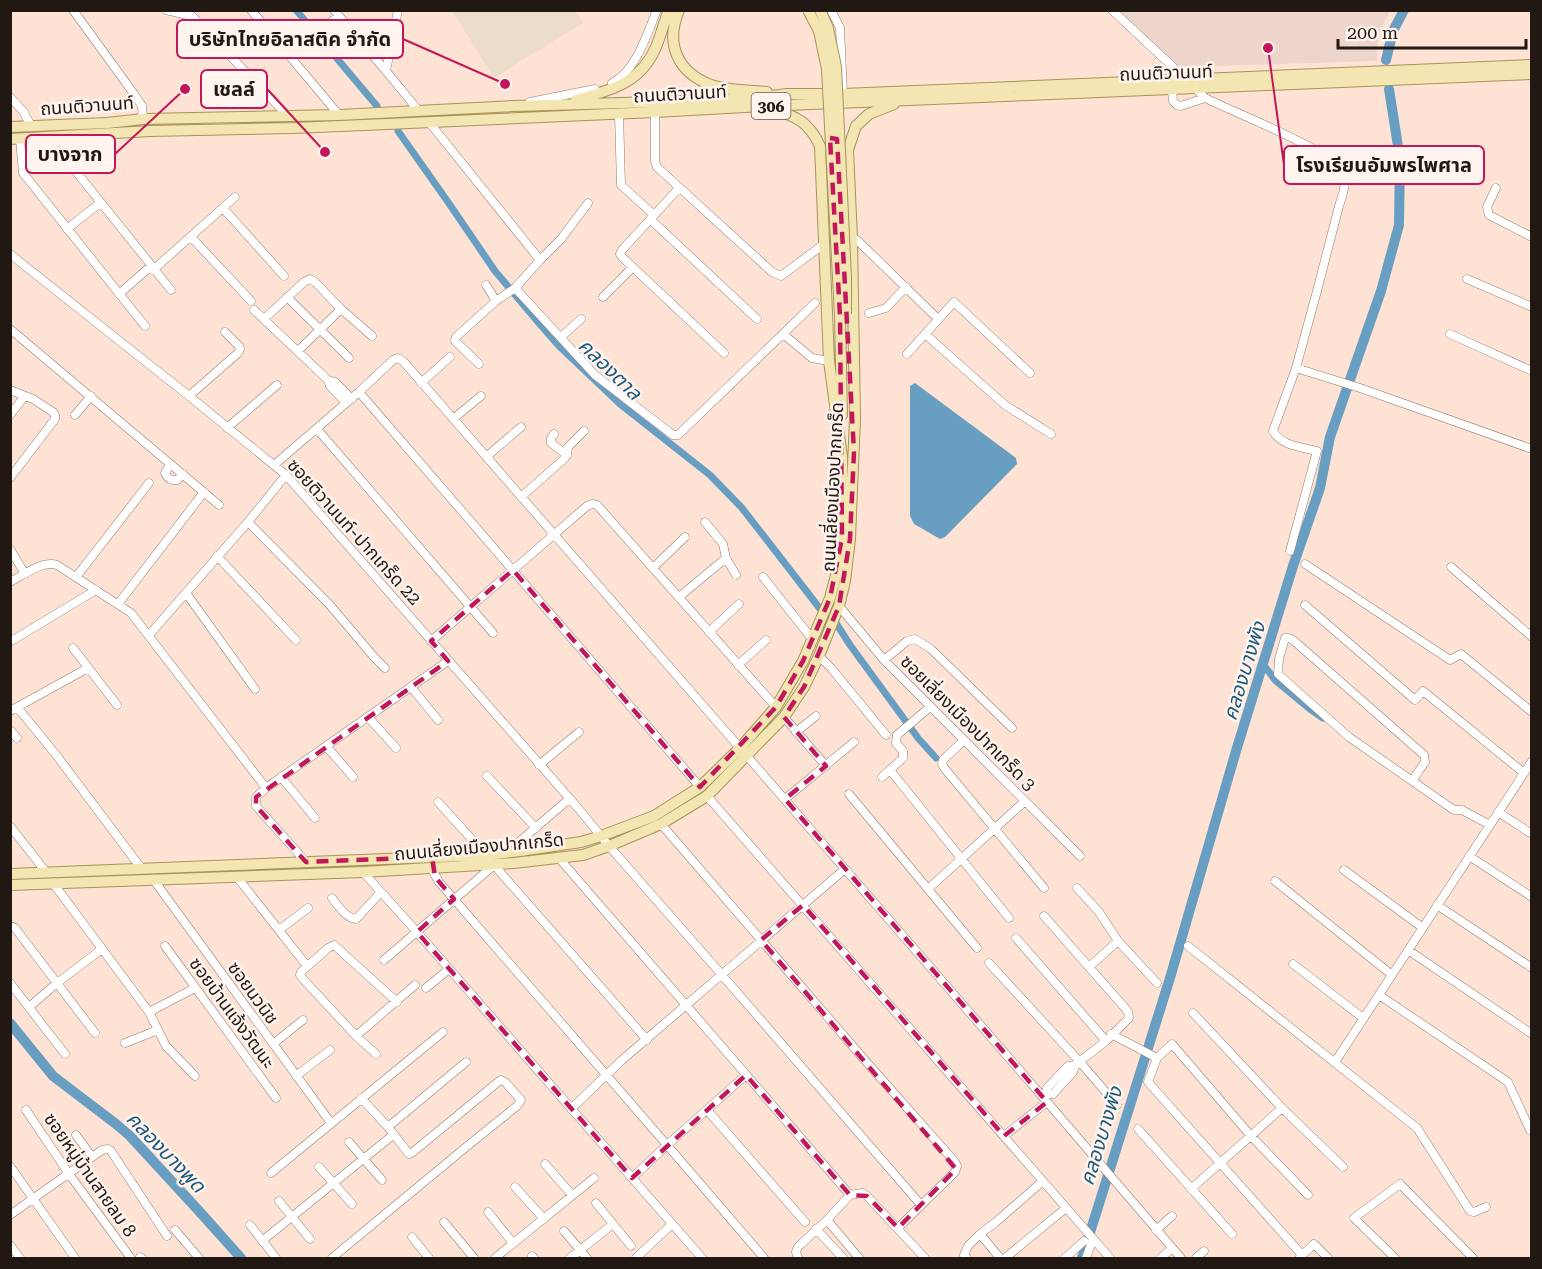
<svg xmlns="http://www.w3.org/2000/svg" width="1542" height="1269" viewBox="0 0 1542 1269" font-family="'Roboto Serif','Noto Sans Thai',serif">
	<rect width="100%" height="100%" fill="#fee3d5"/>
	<!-- industrial -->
	<path fill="#ecddca" d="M452 11H575L583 23 494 78Z"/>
	<!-- education -->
	<path fill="#eed5cc" d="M1118 11H1390L1378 35 1377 61 1180 67Z"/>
	<!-- water -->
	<path fill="#689ec2" d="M915 383 1016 458 1017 464 945 537 940 539 914 524 910 516V386Z"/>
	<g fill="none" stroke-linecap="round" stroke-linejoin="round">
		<!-- canal -->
		<path stroke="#689ec2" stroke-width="7" d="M296 10 377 106
			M398 131 448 202 495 271 538 322 559 346 620 404 710 475 742 508 821 610
			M836 623 850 645 918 738 936 758
			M1263 664 1275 680 1310 709 1323 718"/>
		<!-- river -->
		<path stroke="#689ec2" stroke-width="10" d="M1386 60 1393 31 1404 10
			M10 1023 53 1076 116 1124 130 1136 199 1211 241 1258
			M1082 1258 1170 978 1236 751 1293 566 1320 488 1330 437 1381 291 1399 225 1400 159 1389 89"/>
		<defs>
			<path id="minor" d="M73 10 134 94 142 106 143 119
				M166 10 192 16 288 116
				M251 10 339 115
				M334 10 386 71 418 110
				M831 10 840 28 843 94
				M1112 10 1173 67 1175 80
				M328 24 339 16
				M386 71 398 10
				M612 83C636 71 647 34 657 10
				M1195 88 1205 98C1245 117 1288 133 1326 156 1330 159 1338 162 1341 166 1349 178 1343 194 1339 206L1317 291 1296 368 1273 431C1281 446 1302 447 1317 451L1290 551
				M1172 89 1173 101 1177 105 1181 106 1205 98
				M10 97 23 111 31 126
				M530 102 595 89
				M655 112V161L657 167 772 272 781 276 824 244
				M619 114 621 185 654 215
				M429 122 540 260
				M70 136 71 163 74 169 171 290
				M20 139 23 173 145 326
				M679 188 622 250 620 254 622 257 724 353
				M1496 188 1487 207 1489 215 1532 237
				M223 208 284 276
				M650 219 757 319
				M67 229 100 203
				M191 237 251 301
				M852 239 857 240 938 319
				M10 254 189 396 286 475 578 808 609 846 722 975 921 1205
				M153 270 235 197
				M1467 279 1532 307
				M486 285 496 301
				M515 288 595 375 673 435H678L815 303
				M119 294 151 266
				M287 297 349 358
				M603 297 633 267
				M254 310 328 380
				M869 313 886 308 906 287
				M264 319 304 282 310 279 315 282 341 309 372 336
				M10 329 219 505
				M783 334 812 358 829 361
				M925 334 1005 405 1051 434
				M1450 334 1532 371
				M561 337 581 319
				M298 351 341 309
				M907 354 954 302 1030 373
				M479 364 455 341 456 337 496 301 515 288 540 260 561 239 588 203
				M1296 368 1360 388 1532 449
				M421 383 450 357
				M10 390 33 399 53 412 55 415V419L10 478
				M359 392 700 787
				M189 396 238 353 240 349 239 346 225 332
				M346 403 330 386 328 380 335 382 352 399
				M10 415 24 397
				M75 415 91 396
				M453 419 481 396
				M227 428 277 385
				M317 429 493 633
				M554 434 551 438V443L567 455
				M486 457 521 427
				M170 464 165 473C167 478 172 481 177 480L183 474
				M274 465 359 392 393 360 398 358 403 361 740 748
				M521 497 564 459 567 455 568 447 584 431
				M248 522 329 604 374 657 385 668
				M10 549 25 574
				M217 556 296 640
				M726 558 736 575
				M1305 564 1450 660 1461 654 1532 712
				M1451 567 1532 637
				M653 568 685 537
				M76 577 149 483
				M763 577 813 640
				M10 582C23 575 43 560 57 565L131 613 266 788
				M186 593 255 689
				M679 597 726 558 723 544 705 522
				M118 604 204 492
				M1305 605 1415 700 1423 691 1524 773
				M839 606 884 660 1080 856
				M709 632 739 604
				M149 635 248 522 286 475
				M10 640H13L96 590
				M431 641 587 506 592 504 597 505 776 707
				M73 648 117 705
				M819 656 831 668 886 735
				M884 660 907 641 915 639 931 649 1012 728
				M738 665 766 640
				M411 687 438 720
				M17 707 57 756 141 868
				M10 711 88 668
				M368 717 396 748
				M784 717 826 766
				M10 730 17 738
				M796 732 816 716
				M964 740 943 760 942 764 945 769 1044 888
				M326 746 353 777
				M747 756 1042 1096 1181 1258
				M539 765 579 732
				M890 770 1009 918
				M487 776 536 828
				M281 777 315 818
				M882 777 903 758V751L896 743 897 735 930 707
				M1412 781 1425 762 1424 755 1293 640 1289 638H1285L1279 659 1278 674 1349 737 1454 810H1462L1490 825
				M849 794 977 948
				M707 796 1110 1258
				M785 799 854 742
				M438 802 486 855
				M1498 812 1532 834
				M661 824 863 1058 955 1162 957 1166 955 1172 898 1228
				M10 826 46 872
				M519 842 569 799
				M1469 856 1532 897
				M558 857 850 1195
				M306 862 256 806V797L266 788 448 661
				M433 868 434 873 439 882 667 1145 764 1258
				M1344 870 1423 928
				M363 872 417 932 702 1258
				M237 877 307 966
				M153 879 331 1123
				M1275 881 1392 975
				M53 883 149 1012 166 1046 195 1076
				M1077 888 1099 912 1118 941 1157 983
				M928 889 1025 801
				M332 898C338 906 346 918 356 919L381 892
				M1437 905 1532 968
				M1044 916 1125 1008 1128 1012 1129 1018 1106 1041 1075 1065 1068 1066 1047 1088 1046 1094
				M10 926 15 928 95 1033
				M279 930 308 908
				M1016 938 1106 1041
				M165 946 276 1098
				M1188 946 1417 1128 1470 1211 1474 1212 1486 1207
				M1408 950 1532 1034
				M384 960 494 865 647 1040
				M989 963 1079 1061 1117 1105
				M1293 964 1363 1018
				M1089 967 1118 941
				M10 983 65 1054
				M426 988 449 969
				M1379 995 1508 1082 1530 1130
				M29 1007 57 983 102 949
				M149 1012 195 988
				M1193 1013 1282 1108 1343 1167
				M1111 1034 1157 1058
				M356 1036 415 985
				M125 1043 158 1030
				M273 1044 303 1020
				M376 1054 356 1036 303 979 300 975 301 972 328 948 334 945 397 1002
				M1335 1062 1532 761
				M296 1076 330 1050
				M1044 1095 1053 1094 1073 1072 1075 1065
				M571 1109 622 1060 845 869
				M26 1110 69 1174 130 1257
				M707 1110 805 1222
				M388 1127 466 1062
				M1138 1129 1232 1234
				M76 1135 92 1157
				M1004 1136 1047 1102
				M349 1142 382 1180
				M545 1164 572 1195
				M10 1166 75 1258
				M319 1167 352 1204
				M271 1173 443 1032
				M632 1178 667 1145 746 1075
				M515 1187 544 1219
				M1191 1189 1282 1108
				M279 1201 310 1239
				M596 1203 631 1246
				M488 1212 513 1243
				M10 1215 92 1157 102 1150 108 1149 111 1151 167 1236
				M827 1220 859 1258
				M444 1222 474 1258
				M250 1225 276 1258
				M816 1229 843 1258
				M175 1230 199 1258
				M1156 1230 1172 1216
				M564 1231 587 1258
				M980 1234 1000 1258
				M412 1237 429 1258
				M262 1241 393 1135
				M10 1245 20 1258
				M1302 1255 1148 1082 1157 1058 1172 1044 1251 1136 1308 1195
				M532 1256 534 1258
				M140 1257 142 1258
				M1300 1257 1314 1244 1328 1258
				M332 1258 471 1143 517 1106 521 1100 505 1082 501 1080 498 1082 413 1152 409 1154 388 1127 361 1098
				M495 1258 594 1178
				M570 1258 613 1224
				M636 1258 672 1224
				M798 1258 796 1252 798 1247 827 1220 850 1195 862 1193 867 1196 925 1258
				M967 1258 964 1255 968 1246 980 1234 996 1222 1043 1181
				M1005 1258 1066 1208
				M1065 1258 1084 1241
				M1086 1258 1093 1239
				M1161 1258 1172 1248
				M1196 1258 1204 1251
				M1395 1258 1354 1218 1400 1184 1473 1258"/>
			<path id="major" d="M679 10C665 44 677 72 711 85 728 91 749 90 767 92
				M576 100C611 90 641 83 656 47 661 35 664 22 669 10
				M10 127 107 123 143 119 339 115 514 106 656 102 756 98 787 94H843L1532 65
				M10 139 150 131 294 128 387 124 655 112 763 106 1532 74
				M840 316 842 415
				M10 874 486 855 520 851 581 842 601 836 654 816 700 787 740 748 776 707 803 661 830 598 836 575 842 538 843 502 842 457 829 361 820 146C809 122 796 116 772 109
				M10 885 363 872 514 863 583 855 609 846 661 824 707 796 784 717 804 687 819 656 839 606 845 581 850 539 855 418 852 239 848 150 856 126 869 114 894 104"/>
		</defs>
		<!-- minor casing -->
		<use href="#minor" stroke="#947c70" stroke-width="9"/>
		<!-- major casing -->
		<use href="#major" stroke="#a5945a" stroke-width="12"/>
		<!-- minor -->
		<use href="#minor" stroke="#fff" stroke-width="8"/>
		<!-- major -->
		<use href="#major" stroke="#f4e6b3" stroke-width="10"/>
		<defs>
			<path id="major-bridge" d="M808 10 819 31 827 69 840 316
				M820 10 828 28 836 67 846 278V314"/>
		</defs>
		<!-- major-bridge casing -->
		<use href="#major-bridge" stroke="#a5945a" stroke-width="12" stroke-linecap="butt"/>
		<!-- major-bridge -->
		<use href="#major-bridge" stroke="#f4e6b3" stroke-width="10"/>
	</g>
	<!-- marked area -->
	<path fill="none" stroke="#c2185b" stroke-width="4.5" stroke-dasharray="12 8" stroke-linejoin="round" d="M830 138 837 139 854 452 850 539 839 606 804 687 784 717 826 766 785 799 1047 1102 1004 1136 803 905 761 940 956 1169 898 1228 867 1196 850 1195 746 1075 632 1178 417 932 454 899 435 877 432 857 306 862 256 806V797L448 661 431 641 513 570 700 787 776 707 803 661 830 598 842 538 840 316Z"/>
	<g text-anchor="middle" stroke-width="5" stroke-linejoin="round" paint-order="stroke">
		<!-- shield labels -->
		<rect fill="#fff4ee" stroke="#645a55" stroke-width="1.5" x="751.5" y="93" width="39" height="26" rx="4.5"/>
		<g font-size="16" font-weight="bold" fill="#211813">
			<text x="771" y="112">306</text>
		</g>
		<!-- street labels -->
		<g font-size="18" fill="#211813" stroke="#fff4ee">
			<text transform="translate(1166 73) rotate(-2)" y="6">ถนนติวานนท์</text>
			<text transform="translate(680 94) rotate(-3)" y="6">ถนนติวานนท์</text>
			<text transform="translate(87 106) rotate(-4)" y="6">ถนนติวานนท์</text>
			<text transform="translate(833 487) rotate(-87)" y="6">ถนนเลี่ยงเมืองปากเกร็ด</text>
			<text transform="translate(354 532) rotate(48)" y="6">ซอยติวานนท์-ปากเกร็ด 22</text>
			<text transform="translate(968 723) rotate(45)" y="6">ซอยเลี่ยงเมืองปากเกร็ด 3</text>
			<text transform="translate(479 847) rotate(-5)" y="6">ถนนเลี่ยงเมืองปากเกร็ด</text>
			<text transform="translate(253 993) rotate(54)" y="6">ซอยนวนิช</text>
			<text transform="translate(232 1013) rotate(54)" y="6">ซอยบ้านแจ้งวัฒนะ</text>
			<text transform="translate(90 1175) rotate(55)" y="6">ซอยหมู่บ้านสายลม 8</text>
		</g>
		<!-- water labels -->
		<g font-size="20" font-style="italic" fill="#19597d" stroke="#fff4ee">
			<text transform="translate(610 369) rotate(44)" y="7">คลองตาล</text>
			<text transform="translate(1244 671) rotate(-73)" y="7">คลองบางพัง</text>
			<text transform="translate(1101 1136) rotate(-73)" y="7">คลองบางพัง</text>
			<text transform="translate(166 1152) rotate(46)" y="7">คลองบางพูด</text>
		</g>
	</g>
	<!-- callouts -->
	<path fill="none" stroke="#c2185b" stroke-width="2" d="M505 84L403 39M325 152L267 89M185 89L115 154M1268 48L1284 165"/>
	<g fill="#c2185b" stroke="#fff4ee" stroke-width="2">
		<circle cx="505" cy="84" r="6"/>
		<circle cx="325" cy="152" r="6"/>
		<circle cx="185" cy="89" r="6"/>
		<circle cx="1268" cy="48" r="6"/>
	</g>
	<g fill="#fff4ee" stroke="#c2185b" stroke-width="2">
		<rect x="177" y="20" width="226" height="38" rx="6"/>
		<rect x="201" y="70" width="66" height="38" rx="6"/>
		<rect x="26" y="135" width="89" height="38" rx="6"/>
		<rect x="1284" y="146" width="200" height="38" rx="6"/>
	</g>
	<g font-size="20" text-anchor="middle" font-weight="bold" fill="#211813">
		<text x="290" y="46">บริษัทไทยอิลาสติค จำกัด</text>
		<text x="234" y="96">เชลล์</text>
		<text x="70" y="161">บางจาก</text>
		<text x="1384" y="172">โรงเรียนอัมพรไพศาล</text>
	</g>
	<!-- border -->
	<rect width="1542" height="1269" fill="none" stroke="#211813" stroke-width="24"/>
	<!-- scale -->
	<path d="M1338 39v9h188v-9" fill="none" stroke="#211813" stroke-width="3"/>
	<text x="1347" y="39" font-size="18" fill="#211813" stroke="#fff4ee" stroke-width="4.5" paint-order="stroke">200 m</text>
</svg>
